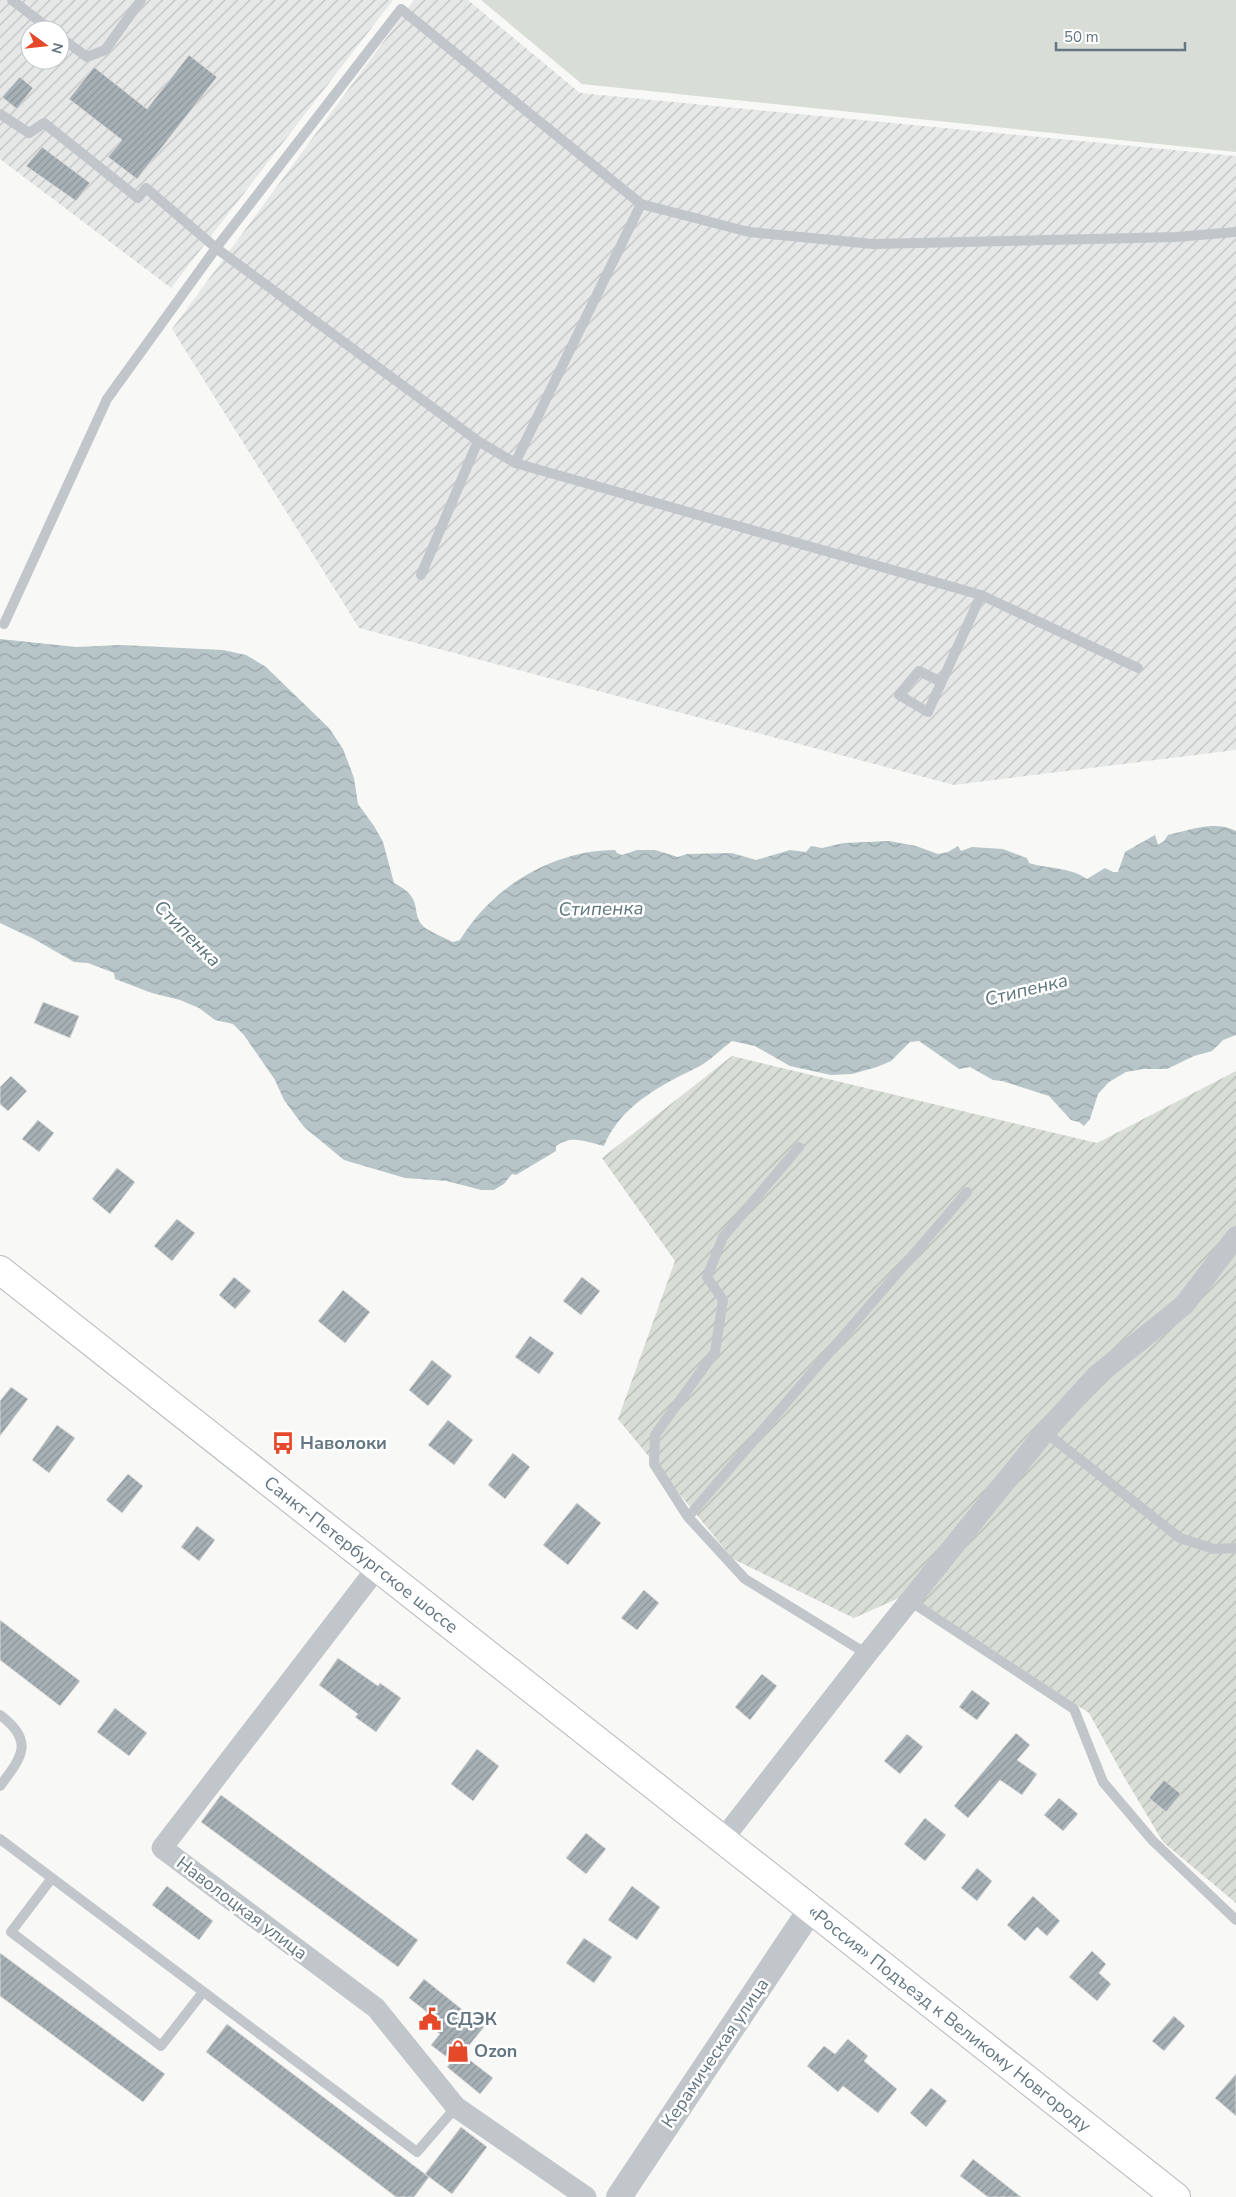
<svg xmlns="http://www.w3.org/2000/svg" width="1236" height="2197" viewBox="0 0 1236 2197" font-family="'Nunito Sans',sans-serif">
	<defs>
		<pattern id="industrial-furrows" width="10" height="10" patternUnits="userSpaceOnUse" patternTransform="scale(1.25)"><rect width="10" height="10" fill="#e6e8e7"/><path d="M-1 1l2-2M0 10L10 0M9 11l2-2" fill="none" stroke="#bec1c1"/></pattern>
		<pattern id="garden-furrows" width="10" height="10" patternUnits="userSpaceOnUse" patternTransform="scale(1.25)"><rect width="10" height="10" fill="#d8ddd5"/><path d="M-1 1l2-2M0 10L10 0M9 11l2-2" fill="none" stroke="#b3b8b2"/></pattern>
		<pattern id="water-waves" width="16" height="10" patternUnits="userSpaceOnUse" patternTransform="scale(1.25)"><rect width="16" height="10" fill="#b7c5c8"/><path d="M0 5q4-4 8 0t8 0" fill="none" stroke="#98a5a8"/></pattern>
		<pattern id="building-hatch" width="6" height="6" patternUnits="userSpaceOnUse" patternTransform="scale(1.25)"><rect width="6" height="6" fill="#a6b0b5"/><path d="M-1 1l2-2M0 6l6-6M5 7l2-2" fill="none" stroke="#8b9499"/></pattern>
	</defs>
	<rect width="100%" height="100%" fill="#f8f8f6"/>
	<!-- industrial -->
	<path fill="url(#industrial-furrows)" fill-rule="evenodd" d="M0 0H393L171 288 0 159ZM30 30H60V60H30Z
		M414 0H468L580 93 1236 156V750L954 785 359 628 172 329Z"/>
	<!-- grass -->
	<path fill="#d8ddd5" d="M481 0H1236V152L582 84Z"/>
	<!-- garden -->
	<path fill="url(#garden-furrows)" d="M732 1056 1097 1143 1236 1071V1903L1163 1842 1123 1775 1089 1713 908 1594 854 1618 733 1559 618 1419 675 1261 602 1158Z"/>
	<!-- water -->
	<path fill="url(#water-waves)" d="M0 639 76 647 121 645 223 650 246 655 266 667 329 728 343 749 354 778 358 804 374 826 383 842 394 883C426 899 409 913 424 927 432 933 445 938 453 942L460 940C492 887 553 850 615 850L617 853 622 855 637 850H655L678 857 687 854 732 853 756 860 790 850 806 852 811 846 822 848 844 843 889 841 916 846 938 854 948 852 958 846 961 851 972 847 1003 849 1027 858 1029 863C1048 869 1070 867 1087 879L1105 868 1113 872H1118L1125 852 1155 835 1158 845 1164 841 1168 835C1190 830 1214 820 1236 831V1035L1223 1040 1212 1051 1194 1056 1167 1069H1143L1126 1072 1109 1082 1098 1094 1090 1119 1084 1126 1079 1122 1071 1120 1049 1096 1002 1081 993 1080 970 1067 959 1069 919 1041 910 1042 891 1061 877 1067 852 1074 831 1075 790 1066 755 1046 732 1041C721 1049 710 1061 698 1067 661 1085 620 1106 604 1146 587 1142 572 1134 556 1146V1151L516 1175 512 1174 504 1184 494 1190H481L447 1181 405 1178 344 1160 304 1127 284 1100 275 1080 244 1035 233 1024 215 1020 199 1008 180 1000 152 993 115 979 114 973 88 963 74 962 34 939 0 923Z"/>
	<!-- building -->
	<path fill="url(#building-hatch)" stroke="#dadad8" d="M189 55 217 77 137 179 108 157 122 140 69 99 94 67 147 109Z
		M20 77 33 88 17 109 2 97Z
		M42 147 90 183 76 201 26 166Z
		M43 1002 79 1016 70 1038 34 1023Z
		M11 1076 27 1091 8 1111 0 1104V1087Z
		M38 1120 54 1133 39 1152 22 1139Z
		M117 1168 135 1182 110 1214 92 1199Z
		M177 1219 195 1233 172 1261 154 1246Z
		M234 1277 251 1291 235 1309 219 1295Z
		M582 1277 600 1291 581 1315 563 1301Z
		M343 1290 370 1312 345 1343 318 1321Z
		M530 1336 554 1353 539 1374 515 1357Z
		M432 1360 452 1376 428 1406 409 1390Z
		M11 1387 28 1399 0 1436V1401Z
		M448 1420 473 1440 454 1465 428 1445Z
		M57 1425 75 1438 49 1473 32 1460Z
		M513 1453 530 1467 505 1499 488 1485Z
		M128 1474 143 1486 122 1513 106 1500Z
		M577 1503 601 1523 568 1565 543 1545Z
		M197 1526 215 1540 199 1561 181 1547Z
		M644 1590 659 1603 637 1630 621 1618Z
		M0 1620 80 1681 60 1706 0 1660Z
		M338 1658 378 1686 380 1683 401 1698 376 1732 355 1717 358 1714 319 1685Z
		M762 1674 777 1686 750 1720 735 1707Z
		M972 1690 990 1703 977 1720 959 1707Z
		M115 1708 147 1733 129 1756 97 1732Z
		M1016 1733 1030 1745 1017 1760 1037 1774 1022 1795 1000 1780 968 1818 954 1806Z
		M907 1734 923 1747 900 1774 884 1761Z
		M477 1749 499 1766 473 1801 451 1784Z
		M1164 1780 1181 1794 1166 1812 1149 1798Z
		M221 1795 418 1940 398 1967 201 1822Z
		M1059 1798 1078 1814 1063 1831 1044 1815Z
		M925 1818 946 1835 925 1861 904 1844Z
		M586 1833 606 1849 586 1874 566 1858Z
		M977 1868 992 1881 977 1901 961 1888Z
		M167 1886 213 1921 199 1940 152 1905Z
		M632 1886 660 1907 637 1940 608 1920Z
		M1033 1896 1060 1921 1047 1936 1037 1927 1025 1941 1007 1925Z
		M584 1938 612 1957 594 1983 566 1963Z
		M1092 1951 1106 1964 1099 1973 1111 1984 1097 2001 1069 1977Z
		M0 1953 165 2074 143 2102 0 1996Z
		M424 1979 484 2027 462 2054 493 2078 480 2094 447 2067 452 2061 431 2045 440 2034 422 2020 428 2013 409 1998Z
		M1174 2016 1185 2026 1164 2051 1152 2041Z
		M227 2024 429 2177 414 2197H396L206 2052Z
		M848 2039 868 2056 864 2061 897 2089 878 2113 843 2086 838 2092 807 2066 824 2046 835 2054Z
		M1236 2074V2116L1215 2098Z
		M931 2088 947 2101 926 2127 910 2113Z
		M461 2127 487 2147 452 2194 425 2174Z
		M973 2159 1021 2197H988L960 2176Z"/>
	<g fill="none" stroke-linecap="round" stroke-linejoin="round">
		<defs>
			<g id="primary">
				<path id="s1" d="M0 1270 1176 2197"/>
			</g>
		</defs>
		<!-- primary casing -->
		<use href="#primary" stroke="#b3b9bc" stroke-width="30"/>
		<!-- service -->
		<path stroke="#c1c6ca" stroke-width="10" d="M12 0 51 30
			M60 37 87 57 105 50 141 0
			M0 114 29 133 44 123 138 198 146 188 216 248 478 441 515 463 981 595 1138 668
			M515 463 641 204
			M421 575 478 441
			M4 624 107 399 216 248 401 9 641 204 749 232 873 244 1176 237 1236 232
			M941 682 919 671 899 695 928 712 981 595
			M799 1147 723 1237 707 1277 723 1300 715 1352 655 1435 654 1464 688 1517 745 1579 867 1654
			M1045 1432 1180 1538 1214 1549 1236 1548
			M688 1517 967 1192
			M910 1601 1074 1709 1103 1782 1153 1841 1236 1920
			M0 1715C35 1741 22 1757 0 1786
			M0 1839 417 2152 456 2107
			M52 1878 11 1932 161 2046 203 1992"/>
		<!-- minor -->
		<path stroke="#c1c6ca" stroke-width="21" d="M377 1568 162 1848 376 2008 456 2107 586 2197
			M723 1839 867 1654 1045 1432 1096 1376 1184 1305 1236 1237"/>
		<!-- tertiary -->
		<path stroke="#c1c6ca" stroke-width="26" d="M619 2197 811 1909"/>
		<!-- primary -->
		<use href="#primary" stroke="#fff" stroke-width="28"/>
	</g>
	<!-- icons -->
	<defs>
		<symbol id="bus-bare" viewBox="-9 -9 18 18"><path d="M-5-6H5V4H4V6H2V4H-2V6H-4V4H-5ZM-3.5-4V0h7V-4ZM-3.5 1.2v1.5H-2V1.2ZM2 1.2v1.5H3.5V1.2Z" fill="#e54929" stroke="#fff" stroke-width="2.5" paint-order="stroke"/></symbol>
		<symbol id="civic-bare" viewBox="-9 -9 18 18"><path d="M-.6-6.5H3V-4.5H.6V-3L4-1V1h2V6H-6V1h2V-1L-.6-3ZM-1.2 2.5V6h2.4V2.5Z" fill="#e54929" stroke="#fff" stroke-width="2.5" paint-order="stroke"/></symbol>
		<symbol id="shop-bare" viewBox="-9 -9 18 18"><path d="M-5-2.5h2.3a2.7 3.5 0 0 1 5.4 0H5L5.5 6h-11ZM-1.5-2.5h3a1.5 2.3 0 0 0-3 0Z" fill="#e54929" stroke="#fff" stroke-width="2.5" paint-order="stroke"/></symbol>
	</defs>
	<g fill-rule="evenodd">
		<use href="#bus-bare" x="267" y="1427" width="32" height="32"/>
		<use href="#civic-bare" x="414" y="2003" width="32" height="32"/>
		<use href="#shop-bare" x="442" y="2035" width="32" height="32"/>
	</g>
	<g text-anchor="middle" stroke-width="5" stroke-linejoin="round" paint-order="stroke">
		<!-- poi labels -->
		<g font-size="18" font-weight="bold" fill="#637681" stroke="#fff" text-anchor="start">
			<text x="300" y="1449">Наволоки</text>
			<text x="446" y="2025">СДЭК</text>
			<text x="474" y="2057">Ozon</text>
		</g>
		<!-- street labels -->
		<g font-size="18" fill="#637681" stroke="#fff">
			<text dy="6" stroke="none"><textPath href="#s1" startOffset="460">Санкт-Петербургское шоссе</textPath></text>
			<text transform="translate(242 1908) rotate(37)" y="6">Наволоцкая улица</text>
			<text dy="6" stroke="none"><textPath href="#s1" startOffset="1209">«Россия» Подъезд к Великому Новгороду</textPath></text>
			<text transform="translate(715 2053) rotate(-56)" y="6">Керамическая улица</text>
		</g>
		<!-- water labels -->
		<g font-size="19" font-style="italic" fill="#5e767c" stroke="#fff">
			<text transform="translate(601 908) rotate(-1)" y="7">Стипенка</text>
			<text transform="translate(188 933) rotate(45)" y="7">Стипенка</text>
			<text transform="translate(1026 989) rotate(-14)" y="7">Стипенка</text>
		</g>
	</g>
	<!-- north arrow -->
	<g transform="translate(45 45) rotate(105)"><circle r="24" fill="#ffffff" stroke="#c1c8cd"/>
	<path d="M0-4L9 19L0 12L-9 19Z" fill="#e54929"/>
	<text y="-8" font-size="14" font-weight="bold" text-anchor="middle" fill="#637681">N</text>
	</g>
	<!-- scale -->
	<path d="M1056 42v8h129v-8" fill="none" stroke="#637681" stroke-width="2.5"/>
	<text x="1064" y="42" font-size="15" fill="#637681" stroke="#ffffff" stroke-width="4" paint-order="stroke">50 m</text>
</svg>
